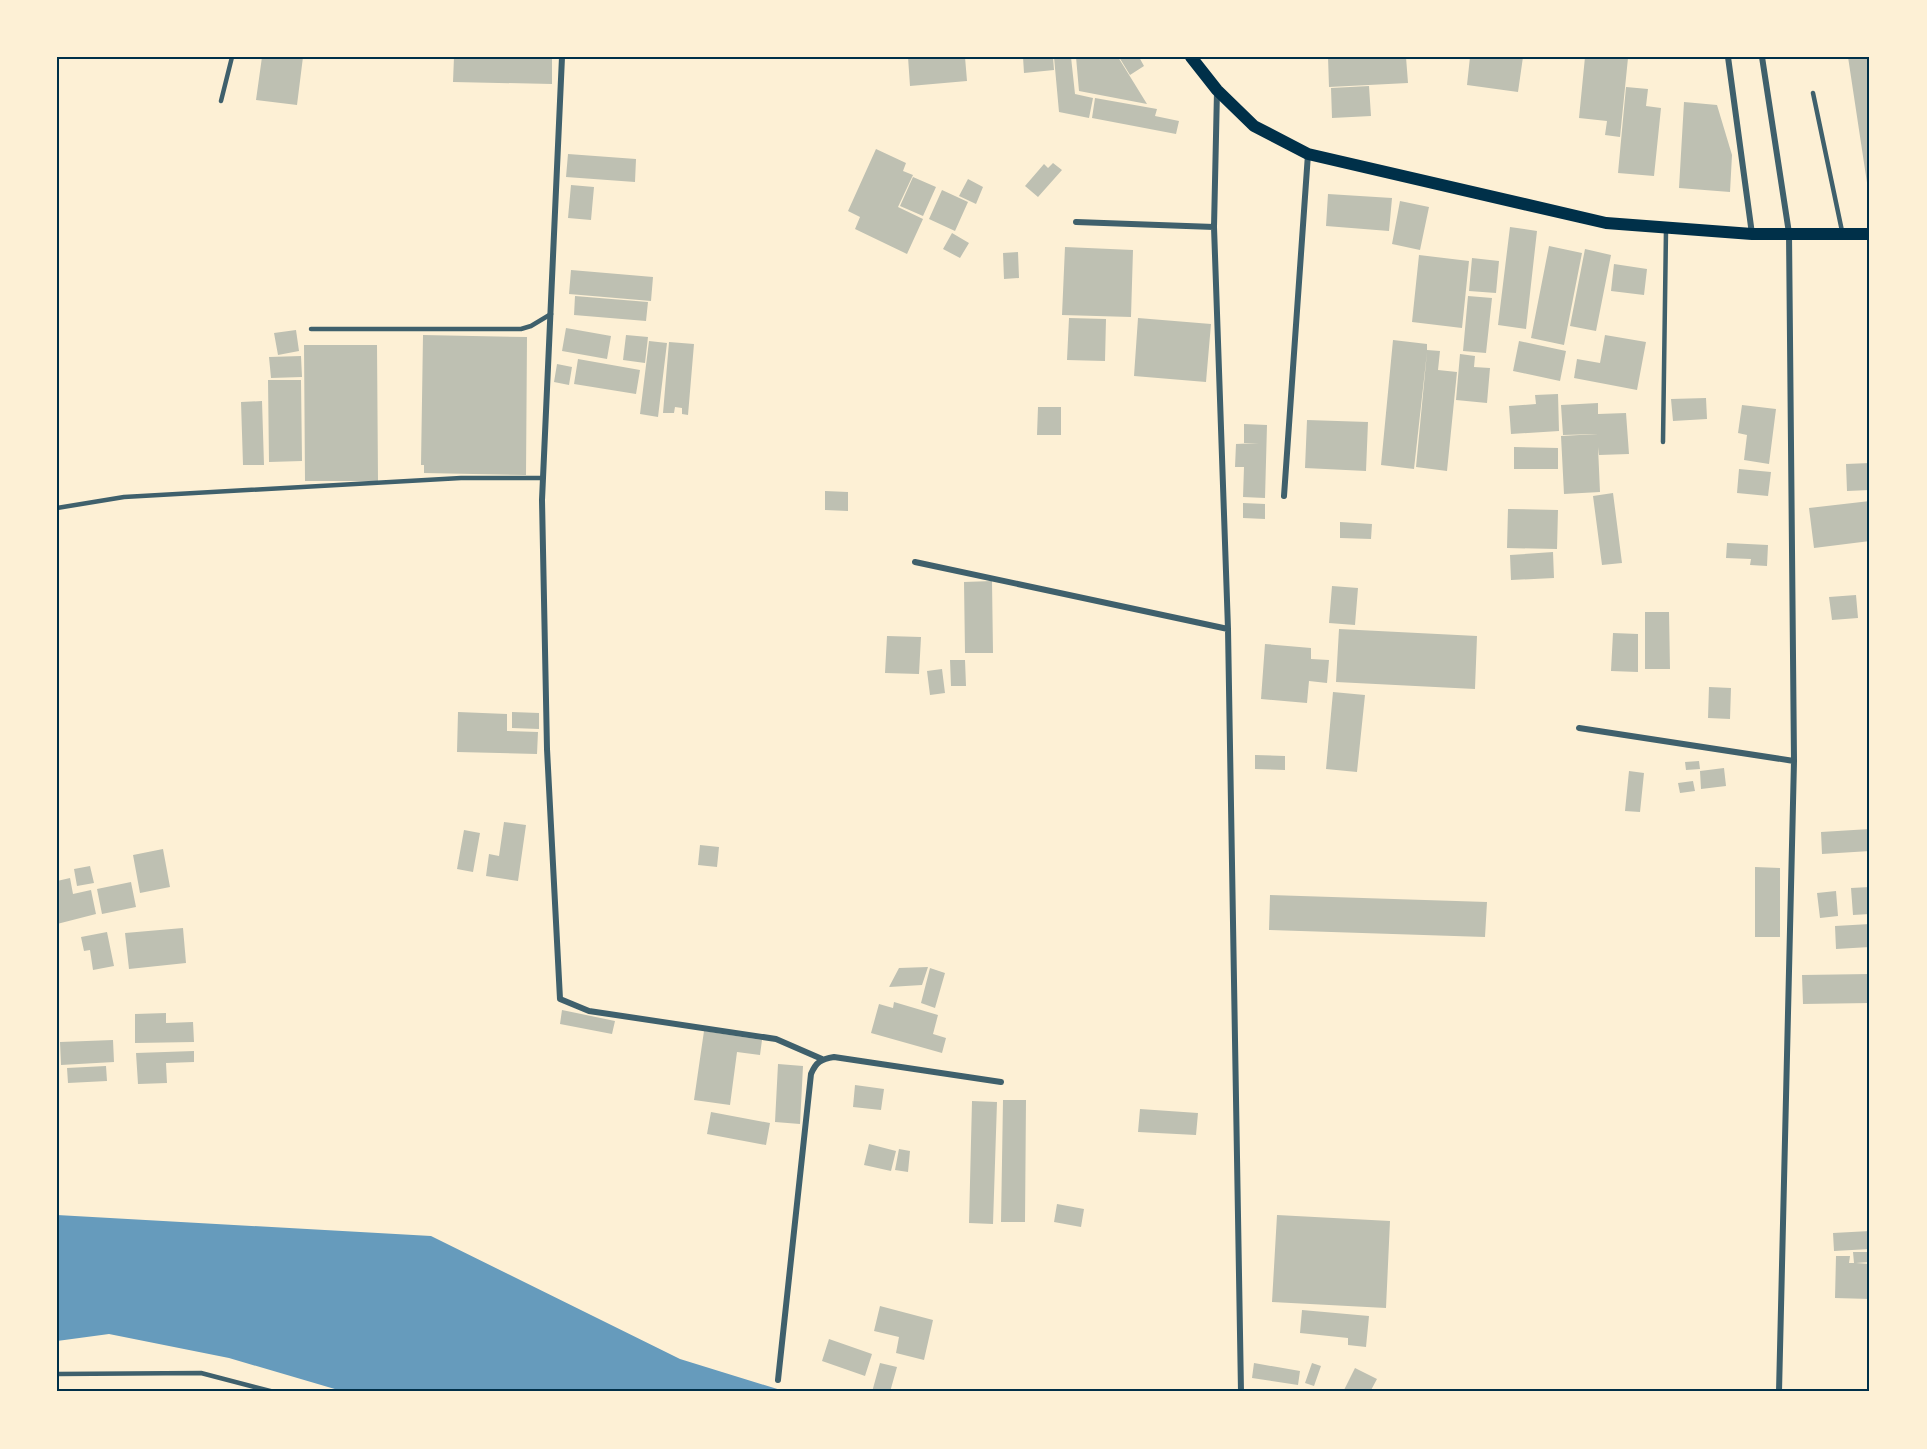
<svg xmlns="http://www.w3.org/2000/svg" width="1927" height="1449" viewBox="0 0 1927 1449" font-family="'Source Sans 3',sans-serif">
	<rect width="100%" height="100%" fill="#fdf0d5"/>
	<!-- water -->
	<path fill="#669bbc" d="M57 1215 431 1236 680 1359 787 1392H345L229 1358 109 1334 57 1341Z"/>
	<!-- building -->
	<path fill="#bec0b2" d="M262 57H303L297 105 256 100Z
		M454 57 552 58V84L453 82Z
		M908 57H965L967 81 910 86Z
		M1023 57H1053L1054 70 1024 73Z
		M1054 57H1071L1075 94 1093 98 1089 118 1059 112Z
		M1076 57H1118L1147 104 1079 91Z
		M1119 57H1139L1144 66 1130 75Z
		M1328 57H1406L1408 83 1329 87Z
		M1470 57H1523L1518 92 1467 85Z
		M1585 57 1628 58 1620 137 1605 135 1607 121 1579 118Z
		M1848 57H1870V196H1869Z
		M1369 86 1371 116 1332 118 1331 88Z
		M1626 87 1648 89 1646 106 1661 108 1654 176 1618 173Z
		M1095 98 1157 109 1155 116 1179 121 1176 134 1092 118Z
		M1684 102 1717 105 1732 155 1730 192 1679 188Z
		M876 149 906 163 903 171 913 175 898 207 923 219 907 254 855 229 860 217 848 211Z
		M568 154 636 159 635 182 566 177Z
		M1053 163 1062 170 1038 197 1025 186 1044 164 1048 168Z
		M913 177 936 187 923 216 900 206Z
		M968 179 983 187 976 204 959 196Z
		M571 185 594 187 591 220 568 218Z
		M942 190 968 202 955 231 929 219Z
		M1328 194 1392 198 1389 231 1326 226Z
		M1400 201 1429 207 1420 250 1392 244Z
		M1510 227 1537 231 1526 329 1498 325Z
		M952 233 969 243 960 258 943 249Z
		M1549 246 1582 253 1564 345 1531 338Z
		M1065 247 1133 250 1131 317 1062 315Z
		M1585 249 1611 255 1596 331 1570 326Z
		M1018 252 1019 278 1004 279 1003 253Z
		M1419 255 1469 261 1462 328 1412 322Z
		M1472 258 1499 261 1496 293 1469 291Z
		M1614 264 1647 269 1644 295 1611 291Z
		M571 270 653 277 651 301 569 294Z
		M575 296 648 302 646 321 574 315Z
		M1468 296 1492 298 1486 353 1463 351Z
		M1069 318 1106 319 1105 361 1067 360Z
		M1138 318 1211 324 1206 382 1134 376Z
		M566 328 611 336 607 359 562 351Z
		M296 330 299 351 278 355 274 333Z
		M423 335 527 337 526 475 424 473V465H421Z
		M626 335 648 337 645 363 623 360Z
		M1605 335 1646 342 1637 390 1574 378 1577 359 1600 363Z
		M1393 340 1427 344V350L1440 351 1438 370 1457 372 1447 471 1416 467 1427 352 1414 469 1381 465Z
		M649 341 667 343 658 417 640 414Z
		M1519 341 1566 351 1560 381 1513 371Z
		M669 342 694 344 688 415 682 414V408L675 407 674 413H663Z
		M304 345H377L378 481H305Z
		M1460 354 1475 356 1474 367 1490 368 1487 403 1456 400Z
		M301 356 302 377 271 378 269 357Z
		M578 359 640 370 636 394 574 384Z
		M557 364 572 367 569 385 554 382Z
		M268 380H301L302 461 269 462Z
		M1558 394 1559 431 1511 434 1509 406 1536 404 1535 395Z
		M1706 398 1707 419 1673 421 1671 399Z
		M262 401 264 465H243L241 402Z
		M1598 403V414L1626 413 1629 454 1599 455 1598 447 1600 492 1564 494 1561 436 1598 434 1563 435 1561 405Z
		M1742 405 1776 409 1769 464 1744 460 1747 435 1738 433Z
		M1038 407H1061V435H1037Z
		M1307 420 1368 422 1366 471 1305 468Z
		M1244 424 1267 425 1265 498 1243 497 1244 467H1235L1236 444 1259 443H1244Z
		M1514 447 1558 448V469H1514Z
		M1870 463V490L1847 491 1846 464Z
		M1739 469 1771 472 1768 496 1737 493Z
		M825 491 848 492V511L825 510Z
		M1613 493 1622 563 1602 565 1593 496Z
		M1870 501V541L1814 548 1809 508Z
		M1243 503 1265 504V519L1243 518Z
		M1508 509 1558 510 1557 549 1507 548Z
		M1340 522 1372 524 1371 539 1340 538Z
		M1727 543 1768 545 1767 566 1750 565 1751 559 1726 558Z
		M1553 552 1554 578 1511 580 1510 555Z
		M992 581 993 653H965L964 582Z
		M1332 586 1358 588 1355 625 1329 623Z
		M1856 595 1858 618 1832 620 1829 597Z
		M1645 612H1669L1670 669H1645Z
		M1339 629 1477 636 1475 689 1336 682Z
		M1613 633 1638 634V672L1611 671Z
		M887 636 921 637 919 674 885 673Z
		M1265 644 1311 648V659L1329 660 1327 683 1309 681 1307 703 1261 699Z
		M950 660H965L966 686H951Z
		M942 669 945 693 930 695 927 671Z
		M1709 687 1731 688 1730 719 1708 718Z
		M1333 692 1365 695 1357 772 1326 769Z
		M458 712 507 714V731L538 732 537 754 457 752Z
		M512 712 539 713V729L512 728Z
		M1255 755 1285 756V770L1255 769Z
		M1699 761 1700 769 1686 770 1685 762Z
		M1724 768 1726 786 1701 789 1700 771Z
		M1629 771 1644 773 1640 812 1625 811Z
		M1693 781 1695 791 1680 793 1678 783Z
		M504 822 526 825 518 881 486 876 489 854 499 856Z
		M1870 829V851L1822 854 1821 832Z
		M464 830 480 833 473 872 457 869Z
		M700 845 719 847 717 867 698 865Z
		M163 849 170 887 140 893 133 855Z
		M90 866 94 883 77 886 74 869Z
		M1755 867 1780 868V937H1755Z
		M70 878 73 894 91 890 96 914 57 924V881Z
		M131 882 136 907 102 914 97 889Z
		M1870 887V914L1853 915 1851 888Z
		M1836 891 1838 916 1820 918 1817 893Z
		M1270 895 1487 902 1485 937 1269 930Z
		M1870 924V947L1836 949 1835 926Z
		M183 928 186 963 129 969 125 933Z
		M107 932 114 966 93 970 90 950 84 951 81 937Z
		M928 967 922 985 889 987 899 968Z
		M930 968 945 973 935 1008 921 1003Z
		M1870 974V1003L1803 1004 1802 975Z
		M894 1002 938 1015 933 1034 946 1038 942 1053 871 1033 879 1004 893 1008Z
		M562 1010 615 1021 612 1034 560 1024Z
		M166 1013V1023L193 1022 194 1042 135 1043V1014Z
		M704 1031 762 1040 760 1055 737 1052 730 1105 694 1100Z
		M113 1040 114 1062 61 1065 60 1042Z
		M194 1051V1062L166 1063 167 1083 138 1084 136 1053Z
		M778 1064 803 1066 800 1124 775 1122Z
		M106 1066 107 1081 68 1083 67 1068Z
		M855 1085 884 1089 881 1110 853 1107Z
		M1003 1100H1026L1025 1222H1001Z
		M972 1101 997 1102 993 1224 969 1223Z
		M1140 1109 1198 1113 1196 1135 1138 1132Z
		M711 1112 770 1123 766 1145 707 1134Z
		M869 1144 896 1151 891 1171 864 1165Z
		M899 1149 910 1151 908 1172 895 1170Z
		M1057 1204 1084 1209 1081 1227 1054 1222Z
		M1277 1215 1390 1221 1386 1308 1272 1302Z
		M1870 1231V1249L1834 1251 1833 1233Z
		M1853 1252H1870V1262L1856 1263 1870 1264V1299L1835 1298 1836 1256H1850L1849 1263H1854Z
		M880 1306 933 1320 924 1360 896 1353 899 1337 874 1331Z
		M1302 1310 1369 1316 1366 1347 1348 1345V1338L1300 1333Z
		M829 1339 872 1354 865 1376 822 1361Z
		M880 1363 897 1367 890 1392H872Z
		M1254 1363 1300 1371 1298 1385 1252 1378Z
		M1312 1363 1321 1366 1314 1386 1305 1383Z
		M1355 1368 1377 1379 1370 1392H1343Z"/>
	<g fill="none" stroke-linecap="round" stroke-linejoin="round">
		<!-- service -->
		<path stroke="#3f606c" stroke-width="4.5" d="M1813 93 1842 231
			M221 101 232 57
			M311 329H521L531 326 551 314
			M1663 442 1666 230
			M57 508 124 497 461 478H543
			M57 1374 201 1373 274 1392"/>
		<!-- minor -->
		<path stroke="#3f606c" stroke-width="6" d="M562 57 542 500 547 749 560 999 589 1011 776 1039 822 1059
			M1728 57 1752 234
			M1762 57 1789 233 1794 761 1779 1392
			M1217 91 1214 227 1228 629 1241 1392
			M1076 222 1214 227
			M1284 496 1308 154
			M915 562 1228 629
			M1579 728 1794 761
			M778 1380 811 1074C816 1062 821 1059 834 1057L1001 1082"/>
		<!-- secondary -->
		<path stroke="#003049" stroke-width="12" d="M1191 57 1217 90 1254 126 1308 154 1606 223 1752 234H1870"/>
	</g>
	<!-- border -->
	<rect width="1927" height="1449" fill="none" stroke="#fdf0d5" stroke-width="117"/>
	<rect x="58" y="58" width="1810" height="1332" fill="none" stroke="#003049" stroke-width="2"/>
</svg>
